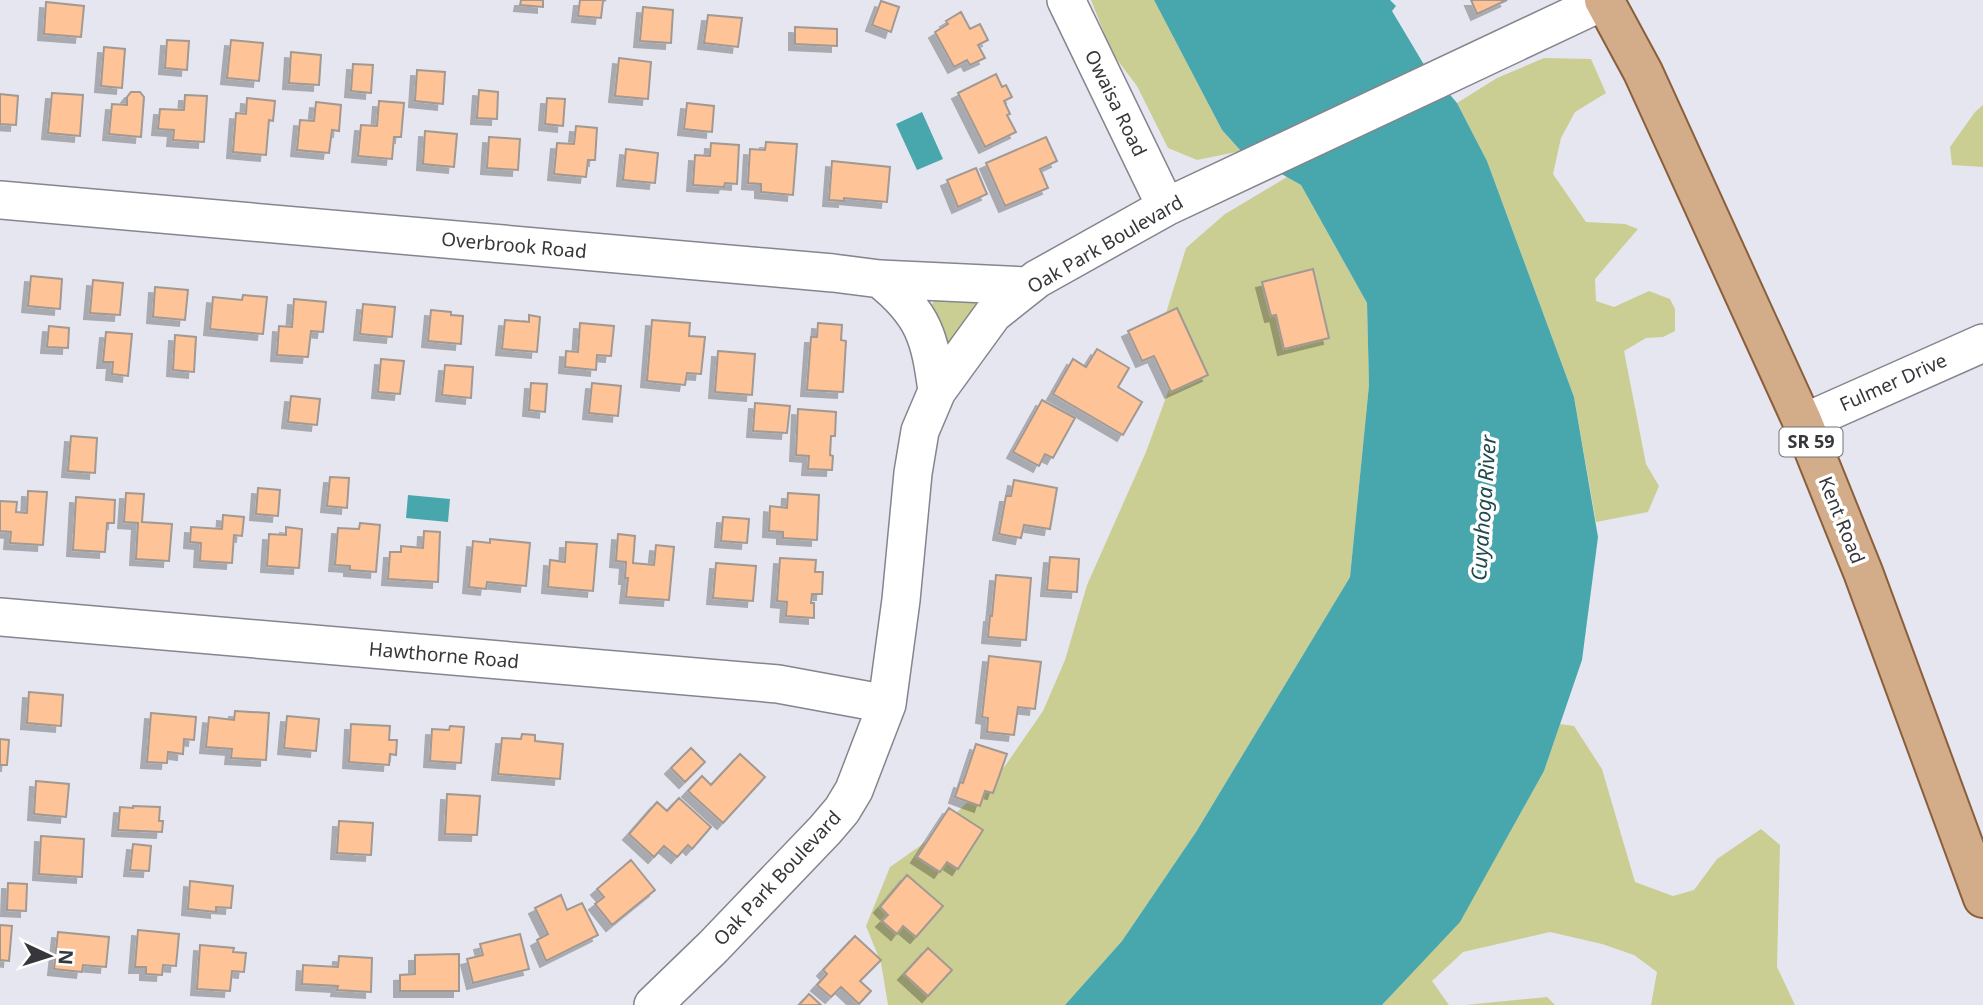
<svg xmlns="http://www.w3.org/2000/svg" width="1983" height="1005" viewBox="0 0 1983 1005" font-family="'Noto Sans',sans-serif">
	<defs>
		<filter id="shadow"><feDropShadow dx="-6" dy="6" stdDeviation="0" flood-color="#0004"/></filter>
	</defs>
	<rect width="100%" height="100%" fill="#e6e6f0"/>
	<!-- green -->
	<path fill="#cbce93" d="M1091 0H1154L1222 130 1241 151 1197 160 1168 148 1137 86 1112 53Z
		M1544 58 1591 59 1606 93 1575 112 1561 138 1553 174 1586 222 1625 224 1638 229 1595 279 1596 301 1614 307 1649 291 1670 299 1675 309V331L1663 337 1646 338 1624 351 1646 464 1659 486 1648 512 1596 522 1574 397 1487 161 1457 103 1497 78Z
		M1983 105V167L1952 165 1950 147 1975 112Z
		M1287 177 1301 185 1367 303 1369 385 1350 577 1196 832 1122 941 1065 1005H888L881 963 866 926 890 867 927 841 1005 766 1043 711 1065 660 1087 585 1146 452 1172 381 1163 323 1186 248 1225 214Z
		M938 296 984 300 949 350 932 304Z
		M1560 724 1574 726 1602 769 1635 882 1673 896 1694 890 1717 859 1761 829 1780 845 1777 967 1795 1005H1651L1657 972 1634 955 1602 944 1550 932 1463 952 1432 981 1449 1005H1382L1460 921 1544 771Z
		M1547 997 1555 1005H1465Z"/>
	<!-- water -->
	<path fill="#48a7ad" d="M1154 0H1390L1396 6 1392 11 1423 63 1457 103 1487 161 1574 397 1598 537 1582 660 1544 771 1460 922 1382 1005H1065L1122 941 1196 832 1350 577 1369 385 1367 303 1301 185 1241 151 1222 130Z
		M922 112 943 159 917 170 896 124Z
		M408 495 450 499 448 522 406 518Z"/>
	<!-- building -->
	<path fill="#ffc398" stroke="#a29993" stroke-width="2" filter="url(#shadow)" d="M521 0H543V7L520 5Z
		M580 0H606L603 1 601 18 578 16Z
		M1471 0H1507L1477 14Z
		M881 1 899 7 891 32 872 25Z
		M46 2 84 6 81 37 44 34Z
		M643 7 673 10 671 43 640 41Z
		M961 12 970 29 980 24 988 40 978 45 985 58 970 65 967 60 954 67 935 32 948 24 946 21Z
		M708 15 742 18 738 47 704 43Z
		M795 27 837 29V46L795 44Z
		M167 40 189 41 187 70 165 68Z
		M231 40 263 43 259 81 227 78Z
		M104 47 125 49 122 88 101 86Z
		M291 52 321 55 319 85 289 83Z
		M619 58 651 62 648 99 615 96Z
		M353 64 373 65 371 93 351 91Z
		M417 70 445 72 443 104 415 101Z
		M996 74 1002 87 1006 85 1012 97 1004 101 1010 114 1007 115 1016 132 985 147 958 93Z
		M479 90 498 92 497 119 477 118Z
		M131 92H140L144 97 141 137 109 134 112 104 127 105V97Z
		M52 93 83 95 80 136 48 133Z
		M0 94 18 96 16 125 0 124Z
		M185 95 207 96 204 142 173 140 174 130 158 129 160 109 184 110Z
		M247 98 275 101 273 121 269 120 266 155 233 152 236 113 246 114Z
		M547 98 565 99 563 126 545 124Z
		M379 101 404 103 401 137H394L392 159 358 156 361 125 377 126Z
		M316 102 341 105 339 131 332 130 329 153 297 150 300 120 314 121Z
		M687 103 714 106 712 132 684 129Z
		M576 126 597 128 595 160H588L586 177 554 174 557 143 574 144Z
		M425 131 457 134 454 167 423 164Z
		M489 137 520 139 518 170 487 168Z
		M1046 137 1057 161 1040 169 1048 188 1005 206 986 163Z
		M766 142 797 144 793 195 761 192V184L748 183 750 149 765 150Z
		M711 143 739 145 737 184 725 183 724 187 693 185 695 155 710 156Z
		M626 149 658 153 655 183 623 180Z
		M832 161 890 167 887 202 844 198V201L829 200Z
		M976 168 987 194 958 207 947 180Z
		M1313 269 1329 338 1284 349 1276 315 1271 316 1262 282Z
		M31 276 62 279 60 309 28 306Z
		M93 280 123 283 120 315 90 313Z
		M155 287 188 290 185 320 153 317Z
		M243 295 267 297 263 334 210 329 213 297 242 300Z
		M294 299 326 302 323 332 311 331 308 357 277 355 279 326 292 327Z
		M363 304 395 307 392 337 360 334Z
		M1177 308 1208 375 1171 392 1154 356 1142 361 1128 331Z
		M431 310 451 312V315L463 316 461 344 428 341Z
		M529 315 540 317 537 352 502 349 505 320 529 322Z
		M652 320 690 323 689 336 705 337 701 374 687 373 685 385 647 381Z
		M580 323 614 326 611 356 597 355 596 370 565 367 566 351 578 352Z
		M818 323 842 325 841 340 846 341 843 392 807 390 811 337H817Z
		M49 326 69 328 68 348 47 347Z
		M106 332 132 334 128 376 112 374 113 362H103Z
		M175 335 196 337 194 372 173 370Z
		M1097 349 1129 368 1118 387 1142 402 1123 435 1053 394 1073 359 1086 367Z
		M718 351 755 354 752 395 715 392Z
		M381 359 404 361 400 394 378 392Z
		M445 365 473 367 471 398 442 395Z
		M531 383 547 384 545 412 529 410Z
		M592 383 621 386 618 416 589 413Z
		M291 396 320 399 317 425 288 422Z
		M1042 400 1075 418 1053 458 1045 454 1039 466 1013 452Z
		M755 403 790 406 787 433 753 431Z
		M798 409 836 412 835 436H831L830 455 833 456 832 470 808 469 809 456 796 455Z
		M71 436 97 438 95 473 68 471Z
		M330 477 349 478 347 508 327 506Z
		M1014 480 1057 488 1050 529 1024 525 1021 538 999 534 1006 496H1011Z
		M258 488 280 490 278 516 256 514Z
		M28 491 47 492 43 545 10 543 11 532 0 531V501L17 502 16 512 27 513Z
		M126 493 144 494 142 522 172 524 169 561 136 559 138 523 124 522Z
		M788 493 819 495 817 540 783 538V532L769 531 770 506 787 508Z
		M76 497 115 500 114 523H107L105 552 73 550Z
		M223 515 244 517 242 536 234 535 232 563 200 561 201 543 190 542 191 527 222 529Z
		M723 517 749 519 747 543 721 541Z
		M360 523 380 525 376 572 350 570V566L335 565 338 528 359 529Z
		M286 527 302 529 299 568 267 566 269 534 286 535Z
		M424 531 440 532 438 582 388 579 390 552H401V546L423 548Z
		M618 534 635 536 633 563 654 565 656 545 674 547 669 600 626 597 628 578H625L626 562 616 561Z
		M490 539 530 543 526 586 487 582 486 589 469 587 473 541 490 543Z
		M566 542 597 544 593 591 548 587 550 560 565 562Z
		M1050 557 1079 559 1077 592 1047 590Z
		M780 558 816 560 815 572H823L822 594H812L811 603H814V618L786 616 787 602 777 601Z
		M716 563 756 566 753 601 713 598Z
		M996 575 1031 578 1026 640 988 637 990 616H992Z
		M989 656 1041 662 1035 709 1018 707 1014 735 987 732 988 718 982 717Z
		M29 692 63 695 61 726 27 723Z
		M235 711 269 713 266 760 231 758 232 749 206 747 209 717 234 720Z
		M151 713 196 717 194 740 184 739 183 754 168 752 167 763 147 762Z
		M287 716 319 719 316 751 284 748Z
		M351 724 390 726 389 740H397L396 755 390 754 389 765 349 762Z
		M450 726 464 727 461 763 430 761 432 729 449 730Z
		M522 734 535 735V741L563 744 560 779 498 774 502 738 521 739Z
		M0 739 9 740 7 765H0Z
		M976 744 1007 754 993 793 985 791 980 806 955 797 960 782 963 783Z
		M691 748 705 762 685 782 671 768Z
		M740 754 765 777 723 823 688 791 702 776 711 785Z
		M36 781 69 784 66 817 34 814Z
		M447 794 480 796 477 835 445 834Z
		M679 798 711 827 692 849 688 845 677 857 664 846 654 857 629 834 657 802 667 811Z
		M133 806 160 807 159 821H163L162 832 118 830 120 807 133 808Z
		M949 808 983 830 958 869 947 862 940 872 917 857Z
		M339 821 373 823 371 855 337 853Z
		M41 836 84 839 82 877 39 874Z
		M133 844 151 846 149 871 130 870Z
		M631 860 655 890 612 925 595 904 604 897 597 889Z
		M907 875 943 906 916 937 903 926 897 934 882 921 888 915 880 907Z
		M190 881 233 886 231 908 216 907V912L188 909Z
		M8 883 27 884 26 911 7 910Z
		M561 895 567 910 582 903 598 935 546 961 537 940 548 934 535 908Z
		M0 925 12 926 9 961 0 960Z
		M138 930 179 934 176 966 163 965 162 975 146 974V967H135Z
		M58 932 109 937 106 967 83 965 82 972 54 969Z
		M520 934 529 969 473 983 467 959 483 955 480 944Z
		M855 936 881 960 860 981 871 991 859 1004 841 987 831 997 817 985 827 974 823 970Z
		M200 945 234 948 233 952 246 953 244 972 232 971 230 991 197 989Z
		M928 948 952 970 928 996 904 974Z
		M459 954V991H400V975L415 974V955Z
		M339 956 372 958 371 992 337 990 338 986 302 984 303 965 338 967Z
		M809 994 821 1005H799Z"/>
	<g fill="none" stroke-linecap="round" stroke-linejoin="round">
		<defs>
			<path id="minor" d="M1066 0 1166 207
				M0 200 833 273 880 279 1028 286
				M880 279C924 314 930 338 937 391
				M1803 423 1983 343
				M0 617 778 684 887 704
				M653 1005 713 947 825 830 842 810 854 790 887 704 901 600 913 473 920 431 937 391 993 314 1037 279 1166 207 1604 1"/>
			<path id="major" d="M1604 0 1643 72 1803 423 1863 572 1983 898"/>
		</defs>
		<!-- minor casing -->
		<use href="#minor" stroke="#84858e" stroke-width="40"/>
		<!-- major casing -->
		<use href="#major" stroke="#8a5f3b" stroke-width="42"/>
		<!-- minor -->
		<use href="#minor" stroke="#fff" stroke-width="37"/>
		<!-- major -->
		<use href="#major" stroke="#d3ac89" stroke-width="38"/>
	</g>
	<g text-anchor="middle" stroke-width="7" stroke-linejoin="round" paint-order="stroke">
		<!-- shield labels -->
		<rect fill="#fff" stroke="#737376" stroke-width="2" x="1779.5" y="427.5" width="63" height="29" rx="5"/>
		<g font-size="18" font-weight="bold" fill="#37373b">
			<text x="1811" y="448">SR 59</text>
		</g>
		<!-- street labels -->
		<g font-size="19" fill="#37373b" stroke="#fff">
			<text transform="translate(1116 103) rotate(64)" y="7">Owaisa Road</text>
			<text transform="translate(1105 244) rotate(-30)" y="7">Oak Park Boulevard</text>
			<text transform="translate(514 245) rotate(5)" y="7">Overbrook Road</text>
			<text transform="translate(1893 382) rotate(-24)" y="7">Fulmer Drive</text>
			<text transform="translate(1842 520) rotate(68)" y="7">Kent Road</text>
			<text transform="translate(444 655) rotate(5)" y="7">Hawthorne Road</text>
			<text transform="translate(777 878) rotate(-47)" y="7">Oak Park Boulevard</text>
		</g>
		<!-- water labels -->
		<g font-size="21" font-style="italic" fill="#204b4e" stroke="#fff">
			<text transform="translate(1484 508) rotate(-86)" y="7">Cuyahoga River</text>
		</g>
	</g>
	<!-- north arrow -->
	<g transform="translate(49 956) rotate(94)" stroke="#ffffff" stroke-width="5" paint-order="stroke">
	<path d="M0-5L12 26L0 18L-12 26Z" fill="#37373b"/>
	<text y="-10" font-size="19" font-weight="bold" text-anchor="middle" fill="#37373b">N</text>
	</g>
</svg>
